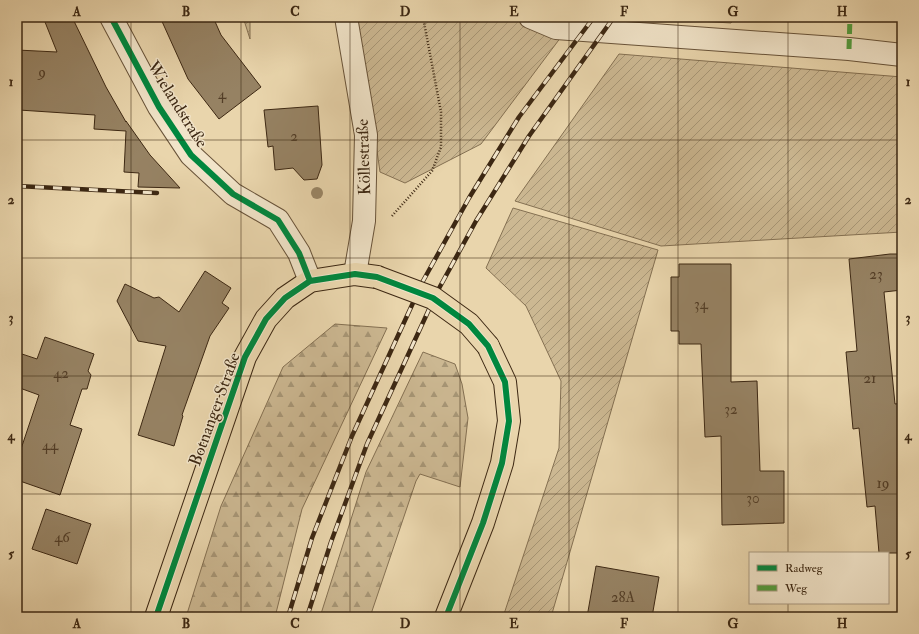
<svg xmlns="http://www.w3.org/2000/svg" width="919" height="634" viewBox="0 0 919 634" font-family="'IM FELL Double Pica',serif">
	<defs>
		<pattern id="forest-firs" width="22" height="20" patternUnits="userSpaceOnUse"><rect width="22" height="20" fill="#ccb892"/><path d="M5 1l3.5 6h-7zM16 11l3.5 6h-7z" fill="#a79676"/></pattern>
		<pattern id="garden-furrows" width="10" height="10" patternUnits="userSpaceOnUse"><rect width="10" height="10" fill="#ccb892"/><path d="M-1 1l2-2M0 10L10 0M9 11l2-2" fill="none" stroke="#a79676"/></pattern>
	</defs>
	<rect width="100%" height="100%" fill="#e9d5ac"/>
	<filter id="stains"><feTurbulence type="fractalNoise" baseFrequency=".005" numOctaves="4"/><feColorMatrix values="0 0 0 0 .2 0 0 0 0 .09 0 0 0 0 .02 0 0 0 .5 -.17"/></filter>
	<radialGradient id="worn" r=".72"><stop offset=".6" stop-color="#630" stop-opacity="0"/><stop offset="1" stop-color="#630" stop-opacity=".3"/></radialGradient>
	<!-- green -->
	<path fill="#ccb892" stroke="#847052" d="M669 17H735L731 23 667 19Z"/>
	<!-- forest -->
	<path fill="url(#forest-firs)" stroke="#847052" d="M335 324 387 328 302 509 275 617H186L221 506 283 367Z
		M423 352 455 364 462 384 468 418 460 487 420 474 416 481 370 617H320L366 472Z"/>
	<!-- garden -->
	<path fill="url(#garden-furrows)" stroke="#847052" d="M243 17H250V39Z
		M353 17H576L481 144 405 183 380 172 374 130Z
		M619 54 902 77V232L661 246 515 201Z
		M513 208 658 250 551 617H503L559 448 561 381 526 306 486 268Z"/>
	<!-- building -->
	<path fill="#968263" stroke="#3d2813" d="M43 17H72L106 87 126 122V121L150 155 180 188 138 187 139 173 124 172 126 131 94 129 95 115 19 110 20 96H17V50L57 52Z
		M160 17H213L221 35 261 87 219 119 188 79Z
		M318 106 322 165 317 179 304 180 293 168 275 170 273 146 268 147 264 110Z
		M890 254H902V290L884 292 895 404 902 403V553H879L875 506 867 507 859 428 853 429 846 352 857 351 849 259Z
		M679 264H731V382L757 381 760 471H784V523L722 525 721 436 705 437 701 344H679V331H671V277H679Z
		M205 271 231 288 222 303 229 308 210 336 182 415 183 416 174 446 138 435 166 346 138 341 117 301 125 284 154 298 159 297 179 312Z
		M45 337 94 354 88 371 91 375 87 389H82L70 425 82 429 60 495 17 480V461L39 395 17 387V368L22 354 37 359Z
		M46 509 91 524 77 564 32 549Z
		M596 566 659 577 652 617H587Z"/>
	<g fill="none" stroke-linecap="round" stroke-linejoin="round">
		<defs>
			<path id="minor" d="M111 17 159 107 191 155 233 194 278 220 299 253 310 281
				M346 17 366 135 364 221 355 274
				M530 17 556 28 849 49 902 55"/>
			<path id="major" d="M156 617 245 357 266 319 285 298 310 281 355 274 377 277
				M446 617 483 523 502 463 509 421 505 382 488 346"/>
		</defs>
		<!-- minor casing -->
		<use href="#minor" stroke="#685339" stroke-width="24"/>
		<!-- major casing -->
		<use href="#major" stroke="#3d2813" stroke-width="24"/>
		<!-- path -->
		<path stroke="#3d2813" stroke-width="2.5" stroke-dasharray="1 2" stroke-linecap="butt" d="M392 216 432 171 441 147V112L423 17"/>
		<!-- minor -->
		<use href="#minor" stroke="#f1e4c9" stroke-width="22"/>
		<!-- major -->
		<use href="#major" stroke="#e9d5ac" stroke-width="22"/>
		<defs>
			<path id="rail" d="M17 186 157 193
				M288 617 312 538 352 436 423 281 469 198 519 117 594 17
				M307 617 331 542 367 444 437 292 476 221 529 136 614 17"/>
		</defs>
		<!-- rail casing -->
		<use href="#rail" stroke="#3d2813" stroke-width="4.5"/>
		<!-- rail -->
		<use href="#rail" stroke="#f1e4c9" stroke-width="3" stroke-dasharray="9" stroke-linecap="butt"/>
		<defs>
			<path id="major-bridge" d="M377 277 433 298 469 324 488 346"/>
		</defs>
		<!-- major-bridge casing -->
		<use href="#major-bridge" stroke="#3d2813" stroke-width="24" stroke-linecap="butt"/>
		<!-- major-bridge -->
		<use href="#major-bridge" stroke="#e9d5ac" stroke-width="22"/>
		<!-- quiet -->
		<path stroke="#539c3d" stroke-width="5" stroke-dasharray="10 5" stroke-linecap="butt" d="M820 17V20
			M849 49 850 17"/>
		<defs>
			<path id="cycleway" d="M111 17 159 107 191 155 233 194 278 220 299 253 310 281
				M156 617 245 357 266 319 285 298 310 281 355 274 377 277 433 298 469 324 488 346 505 382 509 421 502 463 483 523 446 617"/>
		</defs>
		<!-- cycleway casing -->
		<use href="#cycleway" stroke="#f1e4c9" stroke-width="8"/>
		<!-- cycleway -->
		<use href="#cycleway" stroke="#00873e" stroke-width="6"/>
	</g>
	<!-- trees -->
	<circle fill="#9a8666" cx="317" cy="193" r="6"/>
	<!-- grid -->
	<path fill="none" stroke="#3d2813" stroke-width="1" stroke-opacity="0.55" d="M131 17V617M241 17V617M350 17V617M460 17V617M569 17V617M678 17V617M788 17V553M17 140H902M17 258H902M17 376H902M17 494H902M788 603V617"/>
	<g text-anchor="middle" stroke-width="3" stroke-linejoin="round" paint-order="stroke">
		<!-- number labels -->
		<g font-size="15" fill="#533e27">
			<text x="42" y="77">9</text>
			<text x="222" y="99">4</text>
			<text x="294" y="141">2</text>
			<text x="876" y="279">23</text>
			<text x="701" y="309">34</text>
			<text x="61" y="378">42</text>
			<text x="870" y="383">21</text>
			<text x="731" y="414">32</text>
			<text x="50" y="450">44</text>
			<text x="883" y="488">19</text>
			<text x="753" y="503">30</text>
			<text x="62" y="542">46</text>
			<text x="623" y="602">28A</text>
		</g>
		<!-- street labels -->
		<g font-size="17" fill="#3d2813" stroke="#f1e4c9">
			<text transform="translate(178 104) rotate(58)" y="6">Wielandstraße</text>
			<text transform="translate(363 157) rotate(-92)" y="6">Köllestraße</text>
			<text transform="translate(214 409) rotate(-70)" y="6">Botnanger Straße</text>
		</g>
	</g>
	<!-- margin -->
	<rect width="919" height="634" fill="none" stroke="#e9d5ac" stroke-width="44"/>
	<!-- legend -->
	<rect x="749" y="552" width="140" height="52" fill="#f1e4c9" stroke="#a99980"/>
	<rect x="757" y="565" width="20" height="6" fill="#00873e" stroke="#a99980"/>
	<text x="785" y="572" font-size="12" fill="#3d2813">Radweg</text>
	<rect x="757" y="585" width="20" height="6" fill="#539c3d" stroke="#a99980"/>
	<text x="785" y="592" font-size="12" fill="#3d2813">Weg</text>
	<rect x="22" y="22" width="875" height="590" fill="none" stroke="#3d2813" stroke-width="1.5"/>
	<g font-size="13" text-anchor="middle" font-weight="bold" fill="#3d2813">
		<text x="77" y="16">A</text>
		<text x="186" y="16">B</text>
		<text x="295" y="16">C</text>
		<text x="405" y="16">D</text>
		<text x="514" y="16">E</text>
		<text x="624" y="16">F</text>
		<text x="733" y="16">G</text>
		<text x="842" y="16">H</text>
		<text x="11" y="86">1</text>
		<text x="908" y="86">1</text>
		<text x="11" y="204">2</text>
		<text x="908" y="204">2</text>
		<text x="11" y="322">3</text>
		<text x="908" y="322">3</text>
		<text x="11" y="440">4</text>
		<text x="908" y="440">4</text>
		<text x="11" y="558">5</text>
		<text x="908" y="558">5</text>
		<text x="77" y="628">A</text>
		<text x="186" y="628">B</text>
		<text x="295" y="628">C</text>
		<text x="405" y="628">D</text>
		<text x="514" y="628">E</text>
		<text x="624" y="628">F</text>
		<text x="733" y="628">G</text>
		<text x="842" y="628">H</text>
	</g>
	<rect width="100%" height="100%" filter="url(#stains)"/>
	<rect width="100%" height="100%" fill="url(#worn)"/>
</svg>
